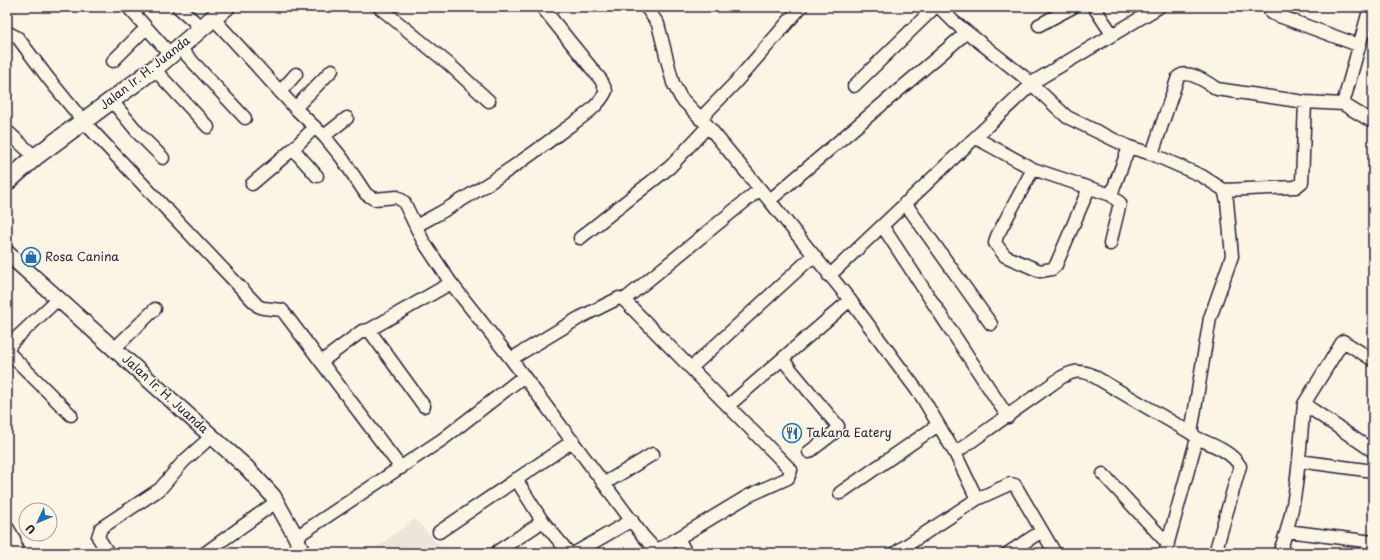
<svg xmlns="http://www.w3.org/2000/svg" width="1380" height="560" viewBox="0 0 1380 560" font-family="'Playpen Sans',sans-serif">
	<rect width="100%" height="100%" fill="#fcf5e5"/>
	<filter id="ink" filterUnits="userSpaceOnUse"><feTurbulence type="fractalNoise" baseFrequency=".025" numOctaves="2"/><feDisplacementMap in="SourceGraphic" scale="8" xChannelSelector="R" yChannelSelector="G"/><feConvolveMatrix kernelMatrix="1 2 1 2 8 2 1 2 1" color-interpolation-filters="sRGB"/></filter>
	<g filter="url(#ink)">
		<!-- built -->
		<path fill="#ece5d8" d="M415 519 446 553H369Z"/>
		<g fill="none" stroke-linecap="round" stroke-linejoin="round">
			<defs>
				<path id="minor" d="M128 7 171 55
					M178 7 202 28
					M379 7 450 65 489 101
					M646 7 658 24 673 83 681 98 708 126 760 189 850 300 922 397 955 453 977 499 895 553
					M939 7 954 22 1024 77 1067 117 1129 147 1152 154 1202 176 1224 190 1227 201 1232 256 1210 318 1191 433
					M1094 7 1112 34
					M1370 7 1343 104 1373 122
					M1271 13 1358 45
					M213 18 295 108 324 136 342 158 366 194 374 199 397 197 404 202 423 241 451 283 511 359
					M1039 25 1073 7
					M7 32 18 38 48 78 83 121 258 306 263 308 282 310 401 468
					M179 47 245 118
					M113 61 146 28
					M154 69 208 127
					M854 86 935 7
					M280 92 296 74
					M112 101 140 135 163 158
					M295 108 332 70
					M700 119 734 84 801 7
					M315 127 293 149 317 176
					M7 131 35 157
					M324 136 347 118
					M976 138 1033 169 1111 195 1120 203 1110 244
					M1152 154 1178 77C1188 68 1208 83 1217 89L1305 102 1343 104
					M1033 169 997 236 995 243 1005 256 1040 271 1052 269 1056 265 1089 188
					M252 184 293 149
					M1224 190 1296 187 1302 182 1305 102
					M1111 195 1129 147
					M770 200 967 32
					M905 203 991 324
					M416 226C469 198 517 166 564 130 579 119 598 108 606 91L601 80 542 7
					M883 227 1008 417
					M580 238 670 167 708 126
					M829 276 1035 81 1159 7
					M619 298 624 300 791 470 788 478 748 496 660 549 653 547 643 536 511 359 579 318Z
					M624 300 760 189
					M369 330 451 283
					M114 349 155 309
					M9 353 71 415
					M7 355 11 343 58 299
					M782 359 838 426 835 432 809 452
					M321 362 362 331 369 330 424 406
					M691 368 813 256
					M1304 404 1343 341 1373 360
					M728 406 850 300
					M1197 438C1212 445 1231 451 1240 466L1215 553
					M955 453 1062 377C1073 371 1078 370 1090 374L1191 433 1197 438 1165 553
					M1299 461 1373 471
					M1103 474 1168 544
					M605 483 653 454
					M840 493 938 425
					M977 499 1010 484 1015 485 1055 553
					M541 519 569 553
					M7 527 14 539 17 553
					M1287 531 1373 542
					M439 532 573 441
					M296 537 443 439 524 376
					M678 538 686 553
					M498 551 536 526 541 519 516 479
					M108 553 98 537 101 528 160 489 183 462 212 436
					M205 553 276 502
					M575 553 632 520
					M1008 553 1042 531
					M1279 553C1298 507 1299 453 1304 404L1373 451"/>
				<path id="tertiary" d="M7 253 246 467 273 496 296 537 302 553"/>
				<path id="secondary" d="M7 182 35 157 154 69 226 7"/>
			</defs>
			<!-- minor casing -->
			<use href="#minor" stroke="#22223b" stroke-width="15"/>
			<!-- tertiary casing -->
			<use href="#tertiary" stroke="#22223b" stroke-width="18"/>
			<!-- secondary casing -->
			<use href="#secondary" stroke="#22223b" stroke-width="20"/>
			<!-- minor -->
			<use href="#minor" stroke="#fcf5e5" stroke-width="12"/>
			<!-- tertiary -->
			<use href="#tertiary" stroke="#fcf5e5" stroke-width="15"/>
			<!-- secondary -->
			<use href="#secondary" stroke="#fcf5e5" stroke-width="17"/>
		</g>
	</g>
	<!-- icons -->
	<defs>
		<symbol id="shop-ring" viewBox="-11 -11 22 22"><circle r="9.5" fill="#fcf5e5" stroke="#1f6fb2" stroke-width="1.5"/><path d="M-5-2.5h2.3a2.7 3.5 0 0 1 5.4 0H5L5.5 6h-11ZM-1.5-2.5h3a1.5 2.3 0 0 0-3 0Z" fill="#1f6fb2"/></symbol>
		<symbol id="restaurant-ring" viewBox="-11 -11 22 22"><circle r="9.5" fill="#fcf5e5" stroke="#1f6fb2" stroke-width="1.5"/><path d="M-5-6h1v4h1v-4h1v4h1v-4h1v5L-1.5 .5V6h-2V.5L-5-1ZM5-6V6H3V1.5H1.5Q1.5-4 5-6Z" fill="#1f6fb2"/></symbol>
	</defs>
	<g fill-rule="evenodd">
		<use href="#shop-ring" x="20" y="246" width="22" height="22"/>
		<use href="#restaurant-ring" x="781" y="422" width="22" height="22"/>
	</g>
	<g text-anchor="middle" stroke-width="3" stroke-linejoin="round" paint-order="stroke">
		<!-- street labels -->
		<g font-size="12" fill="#22223b" stroke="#fcf5e5">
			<text transform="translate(145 73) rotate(-38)" y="4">Jalan Ir. H. Juanda</text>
			<text transform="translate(165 394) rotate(42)" y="4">Jalan Ir. H. Juanda</text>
		</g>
		<!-- poi labels -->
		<g font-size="12" fill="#22223b" stroke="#fcf5e5" text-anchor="start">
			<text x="45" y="261">Rosa Canina</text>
			<text x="806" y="437">Takana Eatery</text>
		</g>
	</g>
	<!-- margin -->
	<rect width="1380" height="560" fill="none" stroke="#fcf5e5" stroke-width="24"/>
	<rect x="12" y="12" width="1356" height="536" fill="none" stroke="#22223b" stroke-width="1.5" filter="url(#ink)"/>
	<!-- north arrow -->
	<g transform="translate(38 522) rotate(226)"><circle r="19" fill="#fcf5e5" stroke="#a5a1a1"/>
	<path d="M0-3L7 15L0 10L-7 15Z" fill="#1f6fb2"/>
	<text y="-6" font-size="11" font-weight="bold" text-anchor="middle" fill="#22223b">U</text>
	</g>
</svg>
